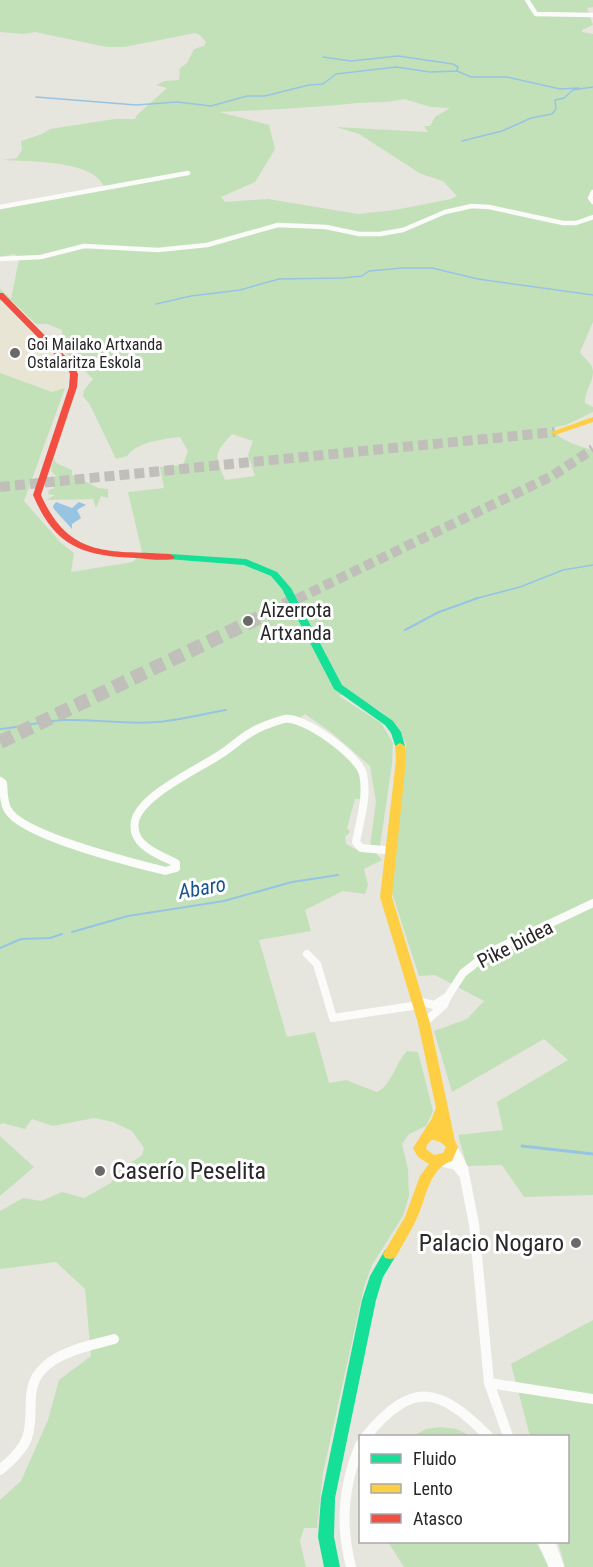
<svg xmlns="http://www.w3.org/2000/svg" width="593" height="1567" viewBox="0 0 593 1567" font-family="'Roboto Condensed',sans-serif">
	<rect width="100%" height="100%" fill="#e6e5de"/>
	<!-- education -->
	<path fill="#e8e5d4" d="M0 302 62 362 66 373 65 388 52 392 0 373Z"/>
	<!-- green -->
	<path fill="#c3e1b9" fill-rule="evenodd" d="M0 0H593V7L587 8 593 25 582 30V32L593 34V322L580 352C584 359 592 362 593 371 593 384 584 392 585 403L593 407V412L566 425 551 428C562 442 576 445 593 450V1195L524 1197 502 1165 467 1166 458 1135 503 1130 497 1102 568 1060 544 1039 452 1092 434 1031 467 1019 484 1001 435 975 419 976 391 890 406 744C391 711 375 710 348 691L339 696 381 723 393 743 392 764 380 846H370L376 802 370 766 332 733 305 714 296 721C314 728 349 755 359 771 364 779 362 790 361 799H355L347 828 350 832 345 837 346 844 359 851 375 852 382 860 364 869 368 885 365 894 343 891 305 910 311 931 259 940 287 1037 315 1032 329 1083 346 1080 377 1092C392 1085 395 1063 407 1051L418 1052 433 1111 426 1126 409 1134 402 1144 408 1169 409 1196 403 1216 372 1265 364 1287 323 1473 317 1528H304L300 1541 306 1567H0V1500L21 1481 48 1420 59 1380 91 1356 85 1289 56 1262 0 1269V1211L23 1198 41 1201 62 1192 84 1198 111 1183 116 1173 142 1155 144 1148 132 1131 113 1122 94 1118 53 1126 32 1119 25 1129 2 1123 0 1125V373L52 392 65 388 24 501 61 543 74 553 71 572 133 562 142 552 128 492 164 488 160 467 183 465 188 451 180 437C163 439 137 442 127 456L116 459 90 405 83 396 84 390 93 379 60 347 64 341 62 330 47 324H36L11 300 0 301V289L11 299 19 259 15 254 0 257V208L105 189C96 159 28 162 2 160L17 158 22 150 21 141 42 134 50 129 115 119H135L137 115 167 88 156 85 165 81 179 80 180 68 187 63 194 49 204 46 206 42 200 35 195 33 124 47H107L35 32 23 34 0 32ZM404 99 431 107 450 108 435 117 430 126H424L428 132 336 127 359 134 421 174 443 181 457 196 451 199 395 210 358 214 268 199 225 202 221 197 255 182 275 149 269 125 219 112C265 110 311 108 358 103 373 102 388 103 404 99ZM232 434 253 441 248 455 255 476 225 480C215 455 213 454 232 434Z
		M54 458 56 463 72 470V475C82 481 88 482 98 488L108 489V498L101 496 96 508 93 499 46 500 55 495 48 494 49 490 55 488 49 485 51 479 56 476 51 471Z
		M0 1136 34 1167 0 1196Z
		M593 1320V1567H565L558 1542H568V1436H530L511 1364Z
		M440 1427 456 1429 471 1436H413L426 1429Z
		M388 1542H536L549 1567H404Z"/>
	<!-- water -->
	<path fill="#97c4e3" d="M56 502 72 508 79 502 86 505 77 510 81 518 72 524V529L54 509 53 506Z"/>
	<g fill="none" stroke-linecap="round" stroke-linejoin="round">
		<!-- stream-far2 -->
		<path stroke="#97c4e3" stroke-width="1.5" d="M323 57 351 61 398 56 453 64 458 67 457 70
			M36 97 136 105 177 102 211 106 247 96H265L309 85 323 84 336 74 396 67 430 72 457 71 471 77H507L560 89 579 88
			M462 141 502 131 531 118 552 114 556 109 555 100 564 98 573 90 593 87
			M156 304 191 296 240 290 279 279 342 278 362 276 369 271 402 268H432L478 279 593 295
			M474 599 520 587 563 570 593 565"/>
		<!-- stream-far1 -->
		<path stroke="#97c4e3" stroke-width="2" d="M405 630 439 612 478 598
			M0 729C22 727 42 721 64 720 95 719 126 725 157 722 180 720 203 714 226 710
			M72 932 128 916 224 901 292 882 338 875
			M0 948 21 939 50 938 62 934"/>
		<!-- stream -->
		<path stroke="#97c4e3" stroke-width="3" d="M522 1146 593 1154"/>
		<!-- highway-tunnel-far1 -->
		<path stroke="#c0bfba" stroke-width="10" stroke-dasharray="10 5" stroke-linecap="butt" d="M0 487 555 432
			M297 599 552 476 593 449"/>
		<!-- highway-tunnel -->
		<path stroke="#c0bfba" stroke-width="14" stroke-dasharray="14 7" stroke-linecap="butt" d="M0 742 300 598"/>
		<!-- street-far2 -->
		<path stroke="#fbfbfa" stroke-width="4.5" d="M527 0 536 14 593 15
			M593 192 590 198 593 202
			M0 207 188 173
			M0 259 41 257 84 246 158 250 207 245 278 225 326 227 359 234H380L403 230 445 212 472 206 489 207 563 223H576L593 217"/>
		<!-- street-far1 -->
		<path stroke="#fbfbfa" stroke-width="8" d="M0 781 3 783C4 791 3 803 8 810 22 836 134 863 165 871L176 868V863C159 855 130 845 135 821 141 794 203 767 224 752 233 746 241 738 250 733 259 727 274 722 284 719 303 715 359 756 363 774 368 796 360 820 356 842L361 848 384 850
			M307 954 317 964 333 1018 419 1005
			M448 996 463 973 490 952 593 903
			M418 1001 434 1005 448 996 444 1005 424 1023"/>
		<!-- street -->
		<path stroke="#fbfbfa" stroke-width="10" d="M452 1147 463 1168 474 1224 489 1383 508 1436
			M440 1161 456 1165 462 1172
			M489 1383 593 1399
			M366 1436C413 1380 439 1387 488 1436
			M0 1470C11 1461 22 1451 27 1438 37 1408 19 1384 52 1361 70 1349 93 1345 114 1339
			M543 1542 554 1567
			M550 1542 559 1567
			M351 1567C340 1524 343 1486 360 1445"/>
		<!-- fast -->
		<path fill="#16e098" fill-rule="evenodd" d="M170 554 246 559 277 572 291 588 342 685 393 721 401 732 405 746 404 748H396L391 733 385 725 334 689 282 589 271 576 244 565 167 559 165 557Z
			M390 1249 395 1250 397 1254 383 1277 376 1300 335 1498 334 1537 340 1567H324L318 1537 321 1498 362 1300 370 1276 385 1250Z"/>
		<!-- slow -->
		<path fill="#ffcf43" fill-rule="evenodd" d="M593 417V422L555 435 551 432Z
			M400 743 405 746 406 760 392 897 430 1023 455 1141 458 1147 452 1161C428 1168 426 1201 416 1220 410 1233 402 1245 395 1258L390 1259 385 1258 383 1254 405 1217 420 1176 429 1164 418 1157 413 1148 431 1120 436 1108 418 1023 380 897 396 760 395 746ZM431 1140C438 1140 441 1142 446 1147L443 1153 434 1155 426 1149 427 1145Z"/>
		<!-- jam -->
		<path fill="#f24e42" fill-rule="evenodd" d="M0 293H3L73 364 78 374 77 387 41 495C70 560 110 550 170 554L175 557 173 559C161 561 148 559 136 558 83 556 55 547 33 495L69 387 70 374 67 367 0 299Z"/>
	</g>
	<!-- markers -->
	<g fill="#6a6a68" stroke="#fff" stroke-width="2">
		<circle cx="15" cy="353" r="6"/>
		<circle cx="248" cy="621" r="6"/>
		<circle cx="100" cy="1171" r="6"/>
		<circle cx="576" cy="1243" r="6"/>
	</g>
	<g text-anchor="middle" stroke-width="6" stroke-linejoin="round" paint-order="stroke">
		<!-- far-poi labels -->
		<g font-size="16" fill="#282828" stroke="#fff" text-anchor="start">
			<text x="27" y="350">Goi Mailako Artxanda<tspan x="27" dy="18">Ostalaritza Eskola</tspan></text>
		</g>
		<!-- poi labels -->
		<g font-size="20" fill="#282828" stroke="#fff" text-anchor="start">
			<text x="260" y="617">Aizerrota<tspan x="260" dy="23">Artxanda</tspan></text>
		</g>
		<!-- street labels -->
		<g font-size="20" fill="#282828" stroke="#fff">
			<text transform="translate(515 944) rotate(-27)" y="7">Pike bidea</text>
		</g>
		<!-- water labels -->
		<g font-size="21" font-style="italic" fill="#17538e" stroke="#fff">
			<text transform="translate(202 888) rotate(-10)" y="7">Abaro</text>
		</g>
		<!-- near-poi labels -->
		<g font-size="24" fill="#282828" stroke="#fff" text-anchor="start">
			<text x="112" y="1179">Caserío Peselita</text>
			<text x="564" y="1251" text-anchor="end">Palacio Nogaro</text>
		</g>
	</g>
	<!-- legend -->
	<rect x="359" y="1435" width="210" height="108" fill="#ffffff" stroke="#a9a9a9" stroke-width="1.5"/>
	<rect x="371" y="1454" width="30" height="9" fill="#16e098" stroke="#a9a9a9" stroke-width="1.5"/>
	<text x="413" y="1465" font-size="18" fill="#282828">Fluido</text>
	<rect x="371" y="1484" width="30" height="9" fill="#ffcf43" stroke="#a9a9a9" stroke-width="1.5"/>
	<text x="413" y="1495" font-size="18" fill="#282828">Lento</text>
	<rect x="371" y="1514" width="30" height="9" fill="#f24e42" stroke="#a9a9a9" stroke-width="1.5"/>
	<text x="413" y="1525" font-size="18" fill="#282828">Atasco</text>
</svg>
